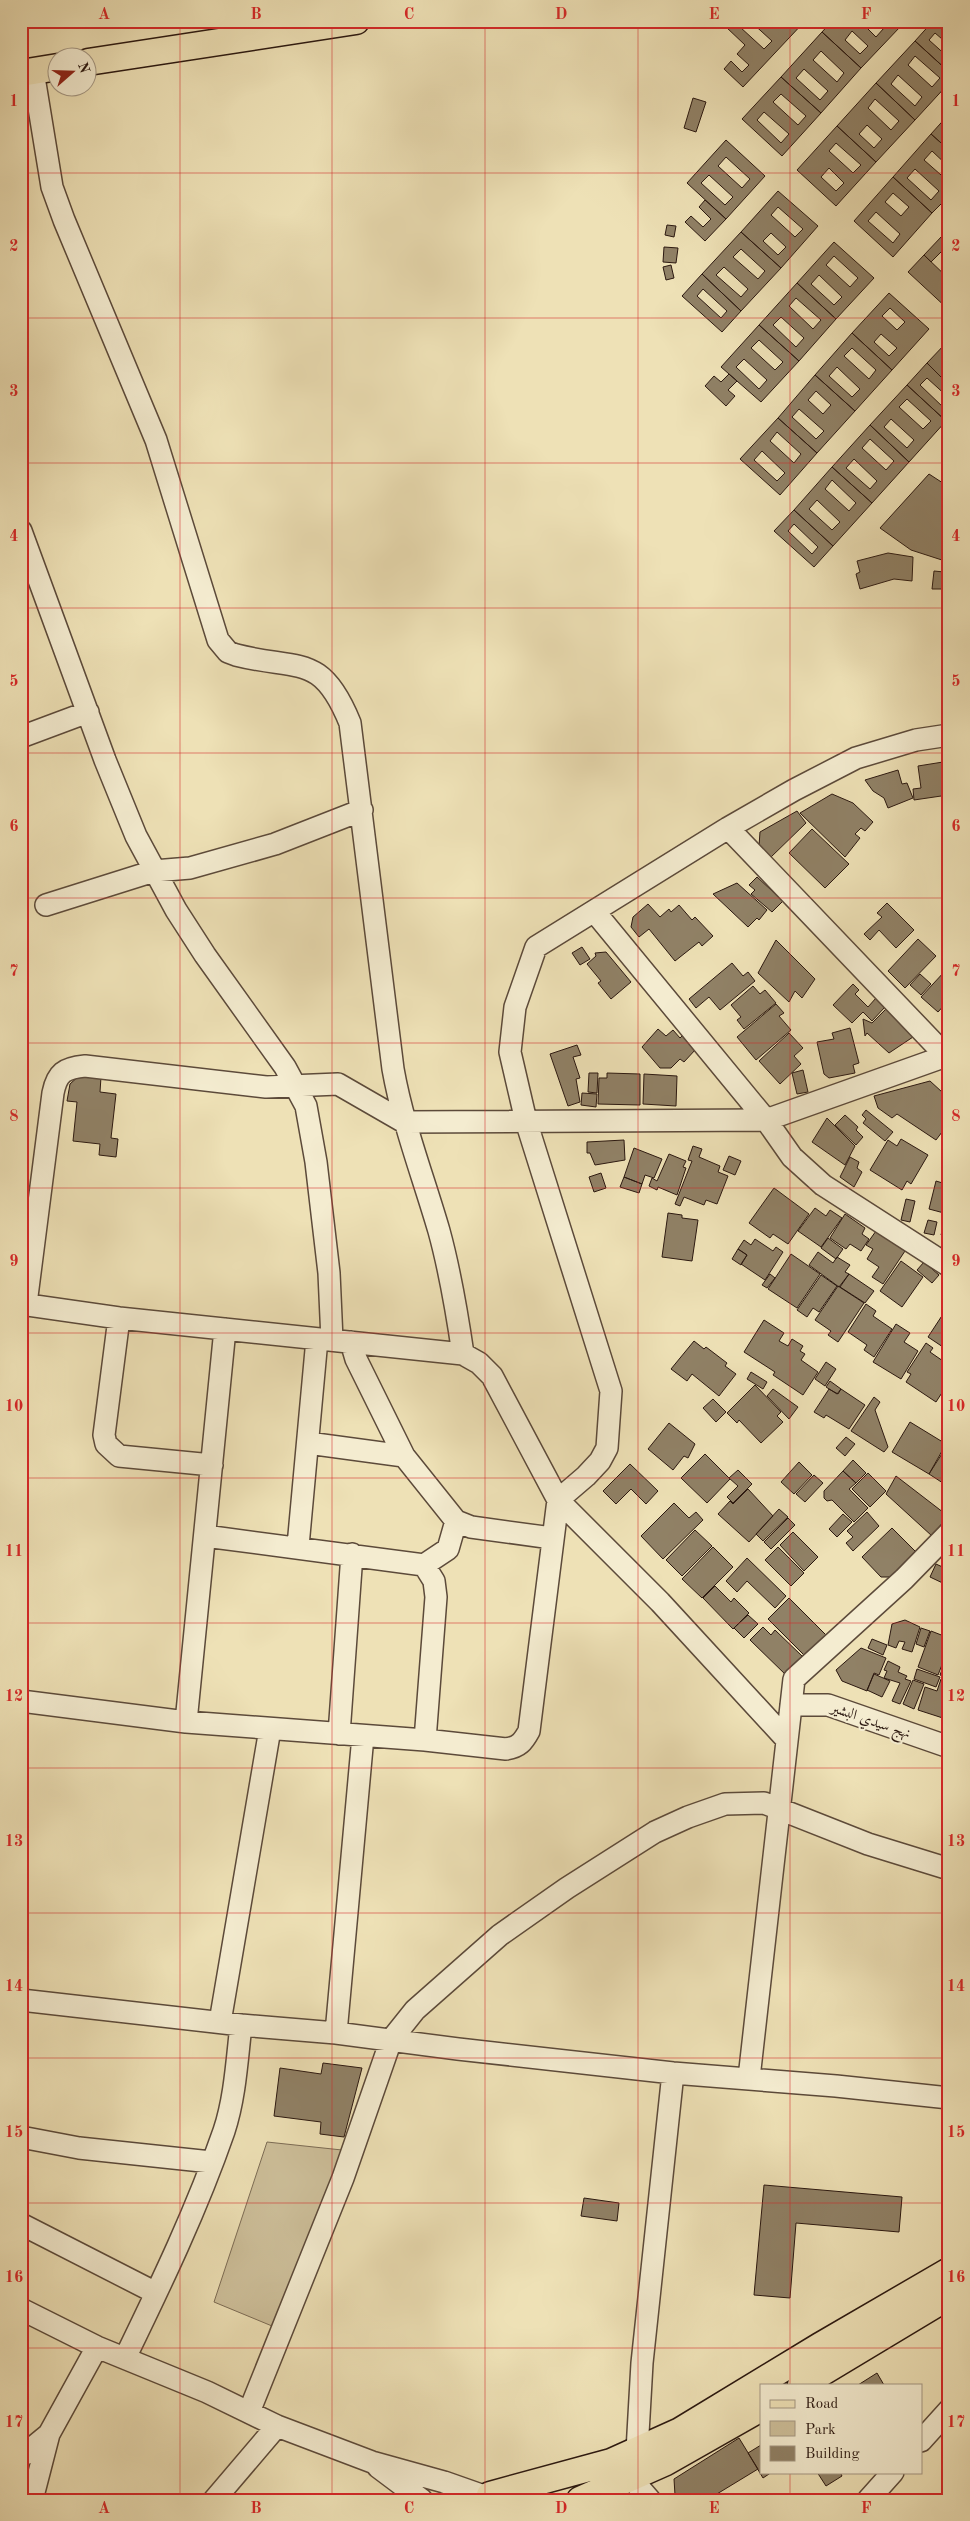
<svg xmlns="http://www.w3.org/2000/svg" width="970" height="2521" viewBox="0 0 970 2521" font-family="'Old Standard TT',Amiri,serif">
	<rect width="100%" height="100%" fill="#eee1b6"/>
	<filter id="stains"><feTurbulence type="fractalNoise" baseFrequency=".004" numOctaves="4"/><feColorMatrix values="0 0 0 0 .2 0 0 0 0 .09 0 0 0 0 .02 0 0 0 .5 -.17"/></filter>
	<radialGradient id="worn" r=".72"><stop offset=".6" stop-color="#630" stop-opacity="0"/><stop offset="1" stop-color="#630" stop-opacity=".3"/></radialGradient>
	<!-- green -->
	<path fill="#cdbf9a" stroke="#7c6c55" d="M267 2142 342 2150 338 2172 272 2326 214 2302Z"/>
	<!-- building -->
	<path fill="#908166" stroke="#2b1810" fill-rule="evenodd" d="M731 21H745L740 27 764 49 772 41 750 21H762L764 23 772 21 780 28 787 21H805L743 87 724 69 731 61 742 72 749 65 737 54 745 45 726 27Z
		M832 21H860L876 37 884 28 877 21H894L900 27 861 68 822 32ZM852 31 868 46 860 54 845 40Z
		M933 21H936L949 33V45L935 33 929 40 949 58V72L915 41Z
		M822 32 861 68 821 113 781 77ZM821 51 844 73 837 82 813 60ZM804 69 828 91 820 100 796 78Z
		M915 41 949 72V83L915 120 876 83ZM915 56 940 78 932 87 908 65ZM898 75 922 97 915 106 891 84Z
		M781 77 821 113 782 156 742 119ZM781 94 806 116 798 125 773 102ZM764 112 789 134 781 143 757 120Z
		M876 83 915 120 876 162 837 126ZM875 99 899 121 891 130 868 108ZM867 125 882 139 874 148 859 134Z
		M693 98 706 102 696 132 684 128Z
		M949 114V131L946 134 949 137V150L931 134Z
		M837 126 876 162 836 206 797 170ZM836 143 861 165 853 173 829 151ZM829 168 844 183 836 191 821 177Z
		M931 134 949 150V167L932 151 924 160 949 182V196L932 213 893 177ZM915 169 939 191 931 200 907 178Z
		M726 140 765 176 726 219 687 183ZM726 157 750 179 742 188 718 166ZM709 175 733 197 725 205 701 183Z
		M893 177 932 213 893 257 854 221ZM893 193 909 207 901 216 885 202ZM876 212 900 234 893 243 868 221Z
		M778 191 818 226 781 268 741 232ZM778 207 803 229 795 237 771 215ZM771 233 786 247 778 255 763 241Z
		M705 200 726 219 705 241 685 222 691 216 703 227 711 219 699 207Z
		M667 225 676 226 674 237 665 235Z
		M741 232 781 268 741 311 702 274ZM741 249 765 271 758 279 733 257ZM724 267 748 289 741 297 716 275Z
		M942 236 949 244 931 262 924 255Z
		M834 242 874 278 836 319 797 283ZM834 256 858 278 850 287 826 265ZM819 275 842 297 834 305 811 284Z
		M664 247 678 248 676 263 663 262Z
		M924 255 949 279V310L908 272Z
		M671 265 674 278 666 280 663 267Z
		M702 274 741 311 722 332 682 296ZM703 289 727 311 721 318 697 296Z
		M797 283 836 319 799 361 759 325ZM796 298 821 320 813 329 789 306ZM781 317 804 338 796 347 773 325Z
		M889 293 929 329 892 370 852 333ZM890 308 905 322 897 330 882 316ZM881 334 897 348 889 356 874 342Z
		M759 325 799 361 761 402 721 367ZM759 340 783 362 775 370 751 348ZM744 359 767 380 759 389 736 367Z
		M852 333 892 370 855 411 815 375ZM852 348 876 370 869 379 844 356ZM837 367 860 389 852 397 829 376Z
		M946 343 949 346V361L946 358 941 363 949 371V378L945 381 927 363Z
		M927 363 949 385V398L927 378 920 385 944 408 949 403V418L946 421 907 385Z
		M729 374 737 381 728 390 735 396 726 406 705 386 714 376 721 382Z
		M815 375 855 411 817 453 778 418ZM816 391 831 405 823 414 808 400ZM799 409 824 431 816 439 792 417Z
		M907 385 946 421 909 462 870 425ZM907 399 931 421 923 429 899 407ZM891 419 914 440 907 448 884 427Z
		M778 418 817 453 780 495 740 459ZM777 432 801 454 794 463 770 441ZM762 451 785 473 777 481 754 460Z
		M870 425 909 462 872 503 832 467ZM870 439 894 461 886 470 862 448ZM854 459 877 481 870 489 846 468Z
		M832 467 872 503 833 546 794 510ZM832 480 856 503 849 511 825 489ZM817 500 840 522 832 530 809 509Z
		M929 474 949 487V589H932L934 571 944 572 945 561 911 550 880 528Z
		M794 510 833 546 814 567 774 531ZM794 524 818 547 812 554 788 531Z
		M888 553 913 557 912 581 894 579 860 589 856 574 860 572 857 561Z
		M943 762 948 795 914 800 913 789 921 788 918 766Z
		M898 770 902 784 907 783 913 798 888 808 884 798 873 791 865 780Z
		M832 794 853 803 873 822 865 831 861 828 855 834 860 838 845 857 800 813Z
		M797 811 806 823 770 858 759 846 760 832Z
		M812 829 849 864 825 888 789 853Z
		M757 877 783 901 772 912 751 894 755 890 749 885Z
		M737 883 767 910 759 920 757 918 748 927 713 894Z
		M887 903 914 930 896 948 879 930 870 940 864 934 882 917 877 913Z
		M648 904 660 917 669 909 671 912 679 905 692 920 695 917 713 936 702 946 699 942 675 961 649 929 639 937 631 927 633 917Z
		M918 939 936 956 905 988 888 971Z
		M776 940 815 979 802 998 795 991 789 1002 758 973Z
		M582 947 590 959 580 965 572 953Z
		M606 952 631 982 611 999 598 983 601 981 587 964 596 956 595 953Z
		M732 963 743 976 748 972 755 981 720 1010 709 997 696 1008 689 999Z
		M945 971 949 974V1003L947 1002 938 1012 921 997Z
		M920 974 931 984 921 995 910 985Z
		M853 984 859 990 855 994 868 1007 876 998 885 1007 872 1021 863 1012 852 1023 833 1005Z
		M753 986 760 994 765 990 776 1003 744 1029 737 1020 741 1017 731 1005Z
		M776 1004 784 1013 779 1016 791 1030 756 1060 737 1037Z
		M886 1009 913 1037 889 1053 867 1033 865 1036 863 1019 872 1023Z
		M850 1028 859 1063 853 1065 855 1073 829 1078 824 1074 817 1042 834 1039 832 1033Z
		M658 1029 666 1036 673 1030 680 1038 682 1036 696 1049 684 1062 680 1059 671 1068H660L642 1047Z
		M789 1033 803 1048 794 1056 801 1064 780 1084 759 1061Z
		M577 1045 581 1055 573 1057 580 1078 576 1079 580 1102 568 1106 550 1054Z
		M803 1070 808 1092 797 1094 792 1073Z
		M589 1073H598L597 1093 588 1092Z
		M607 1073 640 1074V1105L598 1104 599 1078H607Z
		M81 1074 101 1077 100 1092 116 1094 111 1138 118 1139 116 1157 99 1155 100 1144 73 1141 77 1102 67 1101 70 1084Z
		M644 1074 677 1076 676 1106 643 1104Z
		M930 1081 942 1092 944 1090 949 1094V1138L942 1132 936 1140 897 1114 892 1118 878 1108 874 1096Z
		M582 1093 597 1094 596 1107 581 1105Z
		M866 1110 893 1132 885 1141 863 1123 866 1119 862 1115Z
		M845 1115 858 1127 856 1130 863 1137 856 1145 835 1125Z
		M827 1118 855 1146 845 1165 812 1142Z
		M901 1139 928 1155 911 1184 907 1181 902 1190 870 1170 888 1140 897 1146Z
		M624 1140 625 1160 595 1165 590 1153H587V1142Z
		M693 1146 702 1149 699 1157 720 1166 718 1172 728 1176 717 1204 706 1200 704 1205 684 1197 680 1206 675 1204 692 1161 688 1160Z
		M634 1148 662 1159 654 1178 645 1175 642 1184 624 1177Z
		M669 1154 686 1161 683 1167 686 1168 677 1195 658 1187 657 1190 649 1186 652 1178 657 1181Z
		M729 1156 741 1161 735 1175 723 1170Z
		M850 1157 859 1162 857 1168 862 1172 854 1187 840 1177Z
		M601 1173 606 1188 594 1192 589 1177Z
		M624 1177 642 1184 639 1193 620 1187Z
		M936 1181 949 1185V1224L942 1222 944 1213 929 1209Z
		M774 1188 809 1214 788 1244 773 1234 770 1238 749 1223Z
		M906 1199 915 1201 910 1222 901 1220Z
		M815 1208 826 1216 830 1210 842 1218 821 1247 798 1231Z
		M668 1213 682 1215V1218L698 1220 692 1261 662 1257Z
		M845 1214 865 1228 862 1234 869 1239 861 1251 850 1244 846 1249 830 1238Z
		M928 1220 937 1222 934 1235 924 1233Z
		M944 1224 949 1225V1237L941 1235Z
		M876 1231 905 1251 883 1284 872 1277 879 1267 867 1259 873 1249 866 1245Z
		M828 1238 843 1249 836 1259 821 1248Z
		M755 1239 773 1251 776 1247 783 1252 765 1280 741 1264 747 1255 738 1249 744 1240 751 1245Z
		M738 1249 747 1255 741 1265 732 1259Z
		M818 1252 833 1263 837 1257 850 1265 845 1272 849 1274 839 1287 809 1265Z
		M791 1254 820 1274 797 1308 768 1289Z
		M901 1261 923 1277 902 1307 880 1291Z
		M924 1262 939 1275 932 1283 917 1270Z
		M770 1274 775 1278 767 1288 762 1285Z
		M849 1274 874 1291 865 1303 840 1287Z
		M821 1275 837 1286 819 1312 813 1308 807 1317 797 1310Z
		M838 1286 864 1303 838 1342 828 1335 831 1331 815 1320Z
		M866 1304 876 1311 873 1316 892 1329 874 1357 864 1350 867 1345 848 1332Z
		M949 1305V1351L928 1337Z
		M764 1320 784 1333 779 1341 788 1346 792 1339 803 1346 800 1351 805 1354 801 1360 818 1372 803 1395 773 1375 775 1372 744 1352Z
		M896 1324 910 1333 904 1342 918 1351 901 1379 873 1362Z
		M694 1341 704 1349 706 1347 727 1363 725 1366 736 1374 719 1396 692 1374 687 1381 671 1369Z
		M926 1343 933 1348 930 1352 943 1361 946 1356 949 1358V1391L945 1388 936 1402 906 1382 911 1374 907 1372Z
		M826 1362 836 1369 825 1386 815 1379Z
		M751 1372 767 1382 763 1389 747 1379Z
		M830 1381 841 1389 837 1394 826 1387Z
		M755 1385 781 1412 777 1416 783 1422 761 1443 739 1420 737 1423 727 1413Z
		M773 1389 798 1407 789 1419 767 1396Z
		M829 1389 838 1394 841 1389 865 1405 849 1429 826 1415 824 1418 814 1412Z
		M874 1397 880 1402 875 1410 888 1447 884 1452 851 1431Z
		M713 1399 726 1412 716 1422 703 1408Z
		M910 1422 946 1444 929 1474 892 1452Z
		M669 1423 695 1444 688 1458 684 1456 673 1470 648 1449Z
		M846 1437 855 1444 845 1456 836 1448Z
		M945 1449 949 1452V1487L929 1474Z
		M705 1454 730 1479 707 1503 681 1478Z
		M853 1460 866 1473 856 1483 843 1471Z
		M799 1462 812 1475 794 1494 781 1482Z
		M630 1464 658 1491 646 1504 631 1489 616 1504 603 1491Z
		M738 1470 752 1484 733 1503 727 1497 738 1486 729 1478Z
		M843 1471 856 1483 849 1489 868 1508 854 1522 832 1500 827 1501 824 1498V1491Z
		M868 1473 886 1491 870 1507 852 1489Z
		M814 1475 823 1483 805 1502 796 1494Z
		M896 1476 948 1516 932 1536 886 1494Z
		M748 1489 773 1516 749 1542 718 1514 730 1501 733 1504Z
		M674 1503 689 1518 696 1512 703 1520 663 1559 641 1536Z
		M779 1509 788 1517 763 1541 756 1534Z
		M867 1512 879 1526 853 1551 846 1543 853 1537 847 1531Z
		M843 1514 852 1522 837 1537 829 1529Z
		M788 1518 795 1525 771 1549 764 1542Z
		M892 1528 920 1556 895 1577H881L862 1557Z
		M695 1530 712 1546 682 1576 666 1560Z
		M793 1532 818 1557 804 1571 780 1545Z
		M713 1547 733 1567 702 1598 682 1579Z
		M778 1547 804 1573 791 1586 765 1560Z
		M747 1558 786 1596 775 1608 747 1581 737 1592 726 1581Z
		M936 1564 949 1570V1586L930 1577Z
		M715 1586 731 1602 734 1598 749 1613 733 1629 703 1598Z
		M789 1598 828 1637 807 1658 768 1619Z
		M748 1615 758 1624 744 1638 734 1628Z
		M905 1620 920 1627 912 1652 902 1649 905 1642 899 1641 896 1648 888 1645 892 1624Z
		M763 1627 771 1635 775 1630 802 1656 795 1663 799 1666 788 1677 750 1640Z
		M921 1628 930 1631 924 1647 916 1644Z
		M931 1631 949 1638V1647L938 1675 918 1667Z
		M872 1639 887 1645 883 1655 868 1648Z
		M861 1648 886 1658 879 1675 874 1673 867 1691 842 1681 836 1670Z
		M949 1651V1678L940 1675Z
		M888 1661 900 1667 898 1672 907 1676 905 1679 911 1681 900 1704 892 1701 900 1683 884 1678 887 1671 884 1670Z
		M917 1669 940 1677 936 1687 914 1679Z
		M874 1674 890 1681 882 1697 867 1690Z
		M941 1679 949 1682V1720L918 1710 925 1687 937 1691Z
		M913 1680 924 1684 914 1709 903 1704Z
		M323 2063 362 2068 344 2137 320 2134 321 2122 274 2116 280 2068 321 2074Z
		M764 2185 902 2197 899 2232 796 2223 790 2298 754 2295Z
		M584 2198 619 2203 617 2221 581 2216Z
		M877 2373 884 2385H858Z
		M739 2438 758 2469 707 2500H682L675 2495 674 2479Z
		M761 2445V2472H772L763 2478 748 2453Z
		M817 2472H840L842 2476 826 2486Z"/>
	<g fill="none" stroke-linecap="round" stroke-linejoin="round">
		<defs>
			<path id="minor" d="M33 71 52 187 64 220 156 440 218 640 228 652 236 655C299 671 321 652 350 723L393 1069C403 1125 423 1176 439 1231 450 1271 457 1313 463 1354
				M21 531 105 760 136 836 176 910 205 955 285 1067 306 1106 316 1162 329 1273 332 1340
				M21 737 88 712
				M728 828 949 1059
				M46 905 154 871 190 868 275 844 362 810
				M594 911 766 1120 792 1157 823 1185 949 1266
				M21 1304 119 1318 463 1354 479 1363 492 1376 558 1500 660 1602 787 1740
				M26 1304 53 1093C57 1073 64 1068 85 1066L266 1087 338 1084 404 1122 766 1120 946 1056
				M119 1318 104 1435 106 1444 119 1456 212 1465
				M351 1342 356 1359 404 1456 456 1521 471 1527 552 1538
				M308 1443 404 1456
				M205 1536 424 1565 448 1549 456 1521
				M298 1546 317 1339
				M424 1565 434 1581 436 1597 425 1740
				M21 1701 186 1722 425 1740 506 1749C519 1747 523 1742 529 1731L558 1500 586 1476 600 1461 607 1448 611 1391 526 1121 510 1052 515 1007 536 947 728 828 794 790 856 758 916 740 949 735
				M791 1705H828L949 1747
				M186 1722 225 1329
				M339 1734 352 1554
				M21 2000 241 2025 336 2033 458 2049 673 2073 836 2086 949 2098
				M220 2022 270 1729
				M336 2033 363 1736
				M749 2078 794 1679 904 1579 949 1533
				M21 2137 79 2148 211 2162
				M21 2224 156 2293
				M21 2309 97 2347 207 2392 277 2426 372 2462 444 2482 481 2495
				M125 2358C161 2284 197 2209 224 2131 235 2098 237 2060 241 2025
				M249 2412 343 2178 391 2040 415 2010 500 1935 567 1888 655 1832 688 1817 725 1804 764 1803 868 1844 949 1869
				M921 2441 949 2410
				M637 2451 642 2363 673 2073
				M21 2457 49 2434 97 2347
				M378 2467 422 2500
				M631 2478 650 2500
				M32 2500 49 2434
				M214 2500 277 2426
				M868 2500 893 2472"/>
			<path id="major" d="M88 62 356 21
				M21 73 58 67
				M801 2385 949 2296
				M490 2495 611 2462 680 2431 820 2346 949 2271
				M580 2500 666 2462 761 2408"/>
		</defs>
		<!-- minor casing -->
		<use href="#minor" stroke="#5c4a3a" stroke-width="24"/>
		<!-- major casing -->
		<use href="#major" stroke="#2b1810" stroke-width="29"/>
		<!-- minor -->
		<use href="#minor" stroke="#f4ecd0" stroke-width="21"/>
		<!-- major -->
		<use href="#major" stroke="#eee1b6" stroke-width="26"/>
	</g>
	<!-- grid -->
	<path fill="none" stroke="#d62828" stroke-width="1" stroke-opacity="0.55" d="M180 21V2500M332 21V2500M485 21V2500M638 21V2500M790 21V2385M21 173H949M21 318H949M21 463H949M21 608H949M21 753H949M21 898H949M21 1043H949M21 1188H949M21 1333H949M21 1478H949M21 1623H949M21 1768H949M21 1913H949M21 2058H949M21 2203H949M21 2348H949M790 2472V2500"/>
	<g text-anchor="middle" stroke-width="4" stroke-linejoin="round" paint-order="stroke">
		<!-- street labels -->
		<g font-size="15" fill="#2b1810" stroke="#f4ecd0">
			<text transform="translate(871 1720) rotate(19)" y="5">نهج سيدي البشير</text>
		</g>
	</g>
	<!-- margin -->
	<rect width="970" height="2521" fill="none" stroke="#eee1b6" stroke-width="55"/>
	<!-- legend -->
	<rect x="760" y="2384" width="162" height="90" fill="#f4ecd0" stroke="#a49783"/>
	<rect x="770" y="2400" width="25" height="8" fill="#eee1b6" stroke="#a49783"/>
	<text x="805" y="2408" font-size="15" fill="#2b1810">Road</text>
	<rect x="770" y="2421" width="25" height="15" fill="#cdbf9a" stroke="#a49783"/>
	<text x="805" y="2434" font-size="15" fill="#2b1810">Park</text>
	<rect x="770" y="2446" width="25" height="15" fill="#908166" stroke="#a49783"/>
	<text x="805" y="2458" font-size="15" fill="#2b1810">Building</text>
	<!-- north arrow -->
	<g transform="translate(72 72) rotate(70)"><circle r="24" fill="#f4ecd0" stroke="#a49783"/>
	<path d="M0-4L9 19L0 12L-9 19Z" fill="#8f2418"/>
	<text y="-8" font-size="14" font-weight="bold" text-anchor="middle" fill="#2b1810">N</text>
	</g>
	<rect x="28" y="28" width="914" height="2466" fill="none" stroke="#d62828" stroke-width="2"/>
	<g font-size="16" text-anchor="middle" font-weight="bold" fill="#d62828">
		<text x="104" y="19">A</text>
		<text x="256" y="19">B</text>
		<text x="409" y="19">C</text>
		<text x="561" y="19">D</text>
		<text x="714" y="19">E</text>
		<text x="866" y="19">F</text>
		<text x="14" y="106">1</text>
		<text x="956" y="106">1</text>
		<text x="14" y="251">2</text>
		<text x="956" y="251">2</text>
		<text x="14" y="396">3</text>
		<text x="956" y="396">3</text>
		<text x="14" y="541">4</text>
		<text x="956" y="541">4</text>
		<text x="14" y="686">5</text>
		<text x="956" y="686">5</text>
		<text x="14" y="831">6</text>
		<text x="956" y="831">6</text>
		<text x="14" y="976">7</text>
		<text x="956" y="976">7</text>
		<text x="14" y="1121">8</text>
		<text x="956" y="1121">8</text>
		<text x="14" y="1266">9</text>
		<text x="956" y="1266">9</text>
		<text x="14" y="1411">10</text>
		<text x="956" y="1411">10</text>
		<text x="14" y="1556">11</text>
		<text x="956" y="1556">11</text>
		<text x="14" y="1701">12</text>
		<text x="956" y="1701">12</text>
		<text x="14" y="1846">13</text>
		<text x="956" y="1846">13</text>
		<text x="14" y="1991">14</text>
		<text x="956" y="1991">14</text>
		<text x="14" y="2137">15</text>
		<text x="956" y="2137">15</text>
		<text x="14" y="2282">16</text>
		<text x="956" y="2282">16</text>
		<text x="14" y="2427">17</text>
		<text x="956" y="2427">17</text>
		<text x="104" y="2513">A</text>
		<text x="256" y="2513">B</text>
		<text x="409" y="2513">C</text>
		<text x="561" y="2513">D</text>
		<text x="714" y="2513">E</text>
		<text x="866" y="2513">F</text>
	</g>
	<rect width="100%" height="100%" filter="url(#stains)"/>
	<rect width="100%" height="100%" fill="url(#worn)"/>
</svg>
